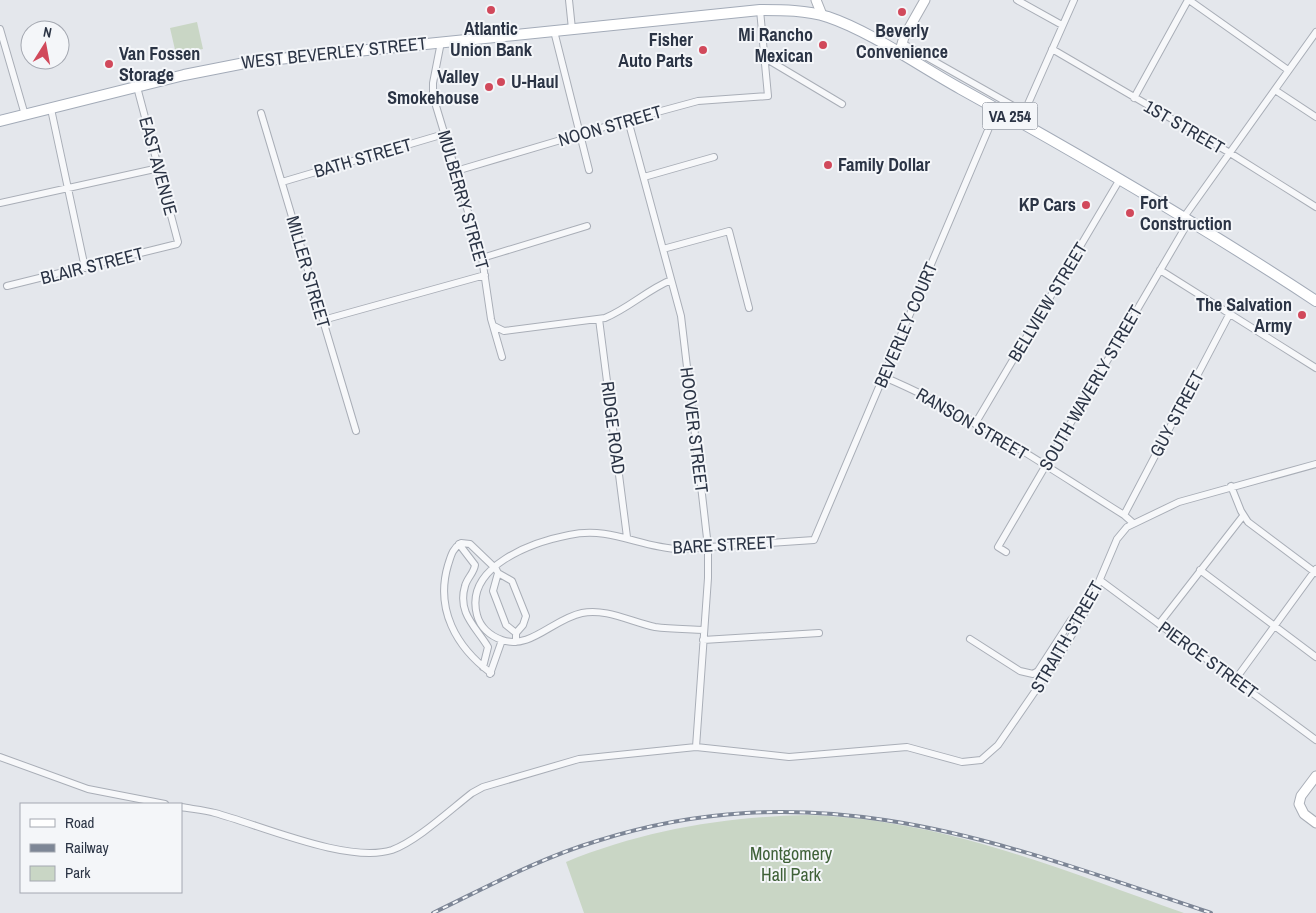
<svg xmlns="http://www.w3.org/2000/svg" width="1316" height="913" viewBox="0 0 1316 913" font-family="'Archivo Narrow',sans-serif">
	<rect width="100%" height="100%" fill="#e4e7ec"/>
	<!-- green -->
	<path fill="#c9d6c5" d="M197 22 203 49 176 54 170 28Z
		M807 815C943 819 1059 869 1184 913H584L566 862C644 830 724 817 807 815Z"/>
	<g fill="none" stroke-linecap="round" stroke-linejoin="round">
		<defs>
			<path id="street" d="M569 0 572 29
				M1017 0 1062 25
				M1189 0 1288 70
				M0 29 25 115
				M554 31 589 170
				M441 42 433 83V96L482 258 491 319 502 357
				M902 43 1024 112
				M1052 49 1230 153 1316 207
				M765 58 842 104
				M1275 90 1316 117
				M1134 98 1188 0
				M51 109 85 268
				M261 113 356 431
				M628 120 681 316 703 503 708 547V578L696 747
				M1020 122 1074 0
				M456 171 628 120 698 101 768 96 760 10
				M644 177 714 157
				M282 182 444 134
				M0 203 159 168
				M1184 217 1316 32
				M663 249 729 231 749 308
				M482 258 587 226
				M1160 270 1316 368
				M7 286 177 244 178 242 137 87
				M599 319 627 537
				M323 320 485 275
				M494 326 504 331 605 318C629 308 647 290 671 280
				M884 377C969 413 1046 466 1124 515L1133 523
				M975 424 1120 179
				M1231 486 1241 511 1248 522 1316 573
				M1124 515 1230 313
				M459 544 475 565C474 573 467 578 465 586 457 613 476 627 488 647L483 667
				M1006 552 998 547 1189 221
				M495 567 498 573 512 581 526 616 523 625 516 633V642
				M1200 570 1316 657
				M498 573 493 591 506 625 516 633
				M1101 581 1316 740
				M1159 624 1243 516
				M704 630C688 629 671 629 655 627 631 622 606 608 582 613 553 619 530 650 502 640 490 636 480 627 477 615 464 566 533 542 569 535 612 526 640 548 680 549L814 540 997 109
				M970 639 1020 671 1033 674 1038 671 1071 620 1081 609 1089 605
				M703 640 819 633
				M491 673C456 647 435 609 448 565 451 556 452 549 461 543L470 544 494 567
				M490 674 502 640
				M1235 680 1316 569
				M0 757 88 789 165 804
				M181 807C192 809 204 810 215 813 260 825 348 864 392 850 417 841 450 810 472 793L483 787 579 759 696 747 789 757 907 747 962 762 981 760 998 745 1062 652 1089 605 1117 539 1127 527 1179 502 1316 464"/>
			<path id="secondary" d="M816 0 822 15
				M899 54 904 37 925 0
				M1316 776 1301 796 1299 804 1304 814 1316 823"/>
			<path id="primary" d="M0 121 184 75 250 62 760 10C783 10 806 10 828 17 870 31 921 67 961 89 1082 156 1201 225 1316 301"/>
		</defs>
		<!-- street casing -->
		<use href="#street" stroke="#a9aeb7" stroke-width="8"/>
		<!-- secondary casing -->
		<use href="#secondary" stroke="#a9aeb7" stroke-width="11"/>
		<!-- primary casing -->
		<use href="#primary" stroke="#a3abb8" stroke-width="12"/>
		<!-- street -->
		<use href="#street" stroke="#f7f8fa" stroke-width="6"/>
		<!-- secondary -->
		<use href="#secondary" stroke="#fff" stroke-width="9"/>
		<!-- primary -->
		<use href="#primary" stroke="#fff" stroke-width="10"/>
		<defs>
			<path id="rail" d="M433 913C487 887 540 858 597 841 821 770 1001 843 1211 913"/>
		</defs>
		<!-- rail casing -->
		<use href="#rail" stroke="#7d8696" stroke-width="4"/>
		<!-- rail -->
		<use href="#rail" stroke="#f4f6f9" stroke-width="2" stroke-dasharray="5.5" stroke-linecap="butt"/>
	</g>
	<!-- markers -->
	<g fill="#d1495b" stroke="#f4f6f9" stroke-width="2">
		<circle cx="491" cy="10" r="5"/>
		<circle cx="902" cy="12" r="5"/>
		<circle cx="823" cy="45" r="5"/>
		<circle cx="703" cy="50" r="5"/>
		<circle cx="109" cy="64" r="5"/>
		<circle cx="501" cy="82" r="5"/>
		<circle cx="489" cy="87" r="5"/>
		<circle cx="828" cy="165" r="5"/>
		<circle cx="1086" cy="205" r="5"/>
		<circle cx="1130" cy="213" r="5"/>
		<circle cx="1302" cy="315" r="5"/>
	</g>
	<g text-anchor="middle" stroke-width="4" stroke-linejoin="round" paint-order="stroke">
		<!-- shield labels -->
		<rect fill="#f4f6f9" stroke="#676e7b" stroke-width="1" x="982.5" y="102.5" width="55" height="27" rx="4"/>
		<g font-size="16" font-weight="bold" fill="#2b3445">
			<text x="1010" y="122">VA 254</text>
		</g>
		<!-- poi labels -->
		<g font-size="18" font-weight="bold" fill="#2b3445" stroke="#f4f6f9" text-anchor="end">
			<text x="491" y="35" text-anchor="middle">Atlantic<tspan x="491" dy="21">Union Bank</tspan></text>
			<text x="902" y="37" text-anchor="middle">Beverly<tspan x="902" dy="21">Convenience</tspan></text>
			<text x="813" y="41">Mi Rancho<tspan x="813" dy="21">Mexican</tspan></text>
			<text x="693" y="46">Fisher<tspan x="693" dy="21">Auto Parts</tspan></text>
			<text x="119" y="60" text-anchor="start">Van Fossen<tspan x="119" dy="21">Storage</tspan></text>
			<text x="479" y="83">Valley<tspan x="479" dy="21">Smokehouse</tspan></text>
			<text x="511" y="88" text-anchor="start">U-Haul</text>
			<text x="838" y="171" text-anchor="start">Family Dollar</text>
			<text x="1140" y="209" text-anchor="start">Fort<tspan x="1140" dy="21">Construction</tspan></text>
			<text x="1076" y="211">KP Cars</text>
			<text x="1292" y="311">The Salvation<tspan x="1292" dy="21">Army</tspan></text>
		</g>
		<!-- street labels -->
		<g font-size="18" fill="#2b3445" stroke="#f4f6f9">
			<text transform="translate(334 53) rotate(-6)" y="6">WEST BEVERLEY STREET</text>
			<text transform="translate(610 126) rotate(-16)" y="6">NOON STREET</text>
			<text transform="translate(1184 127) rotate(30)" y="6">1ST STREET</text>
			<text transform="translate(363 158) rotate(-16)" y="6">BATH STREET</text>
			<text transform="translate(158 166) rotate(75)" y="6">EAST AVENUE</text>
			<text transform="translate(463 200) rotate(74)" y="6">MULBERRY STREET</text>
			<text transform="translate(92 266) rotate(-14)" y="6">BLAIR STREET</text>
			<text transform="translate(308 272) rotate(74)" y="6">MILLER STREET</text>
			<text transform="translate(1048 302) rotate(-59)" y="6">BELLVIEW STREET</text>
			<text transform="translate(906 325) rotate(-67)" y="6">BEVERLEY COURT</text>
			<text transform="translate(1091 388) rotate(-60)" y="6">SOUTH WAVERLY STREET</text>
			<text transform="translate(1177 414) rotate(-62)" y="6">GUY STREET</text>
			<text transform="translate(972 424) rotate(30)" y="6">RANSON STREET</text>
			<text transform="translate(613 428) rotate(83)" y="6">RIDGE ROAD</text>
			<text transform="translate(694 430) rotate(83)" y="6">HOOVER STREET</text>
			<text transform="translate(724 545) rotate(-3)" y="6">BARE STREET</text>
			<text transform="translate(1067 637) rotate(-60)" y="6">STRAITH STREET</text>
			<text transform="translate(1208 660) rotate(36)" y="6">PIERCE STREET</text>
		</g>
		<!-- park labels -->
		<g font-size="18" fill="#3f6138" stroke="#f4f6f9">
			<text x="791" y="860">Montgomery<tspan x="791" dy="21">Hall Park</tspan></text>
		</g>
	</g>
	<!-- legend -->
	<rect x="20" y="803" width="162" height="90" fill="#f4f6f9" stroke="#a4a8b1"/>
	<rect x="30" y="819" width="25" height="8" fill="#ffffff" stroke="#a4a8b1"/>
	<text x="65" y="828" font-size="15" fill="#2b3445">Road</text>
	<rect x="30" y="844" width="25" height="8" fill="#7d8696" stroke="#a4a8b1"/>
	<text x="65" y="853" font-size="15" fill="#2b3445">Railway</text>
	<rect x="30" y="866" width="25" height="15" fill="#c9d6c5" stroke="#a4a8b1"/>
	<text x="65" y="878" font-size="15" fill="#2b3445">Park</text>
	<!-- north arrow -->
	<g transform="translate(45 45) rotate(11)"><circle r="24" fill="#f4f6f9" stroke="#a4a8b1"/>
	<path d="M0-4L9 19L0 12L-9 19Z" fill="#d1495b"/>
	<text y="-8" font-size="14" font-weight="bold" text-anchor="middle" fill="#2b3445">N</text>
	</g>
</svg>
